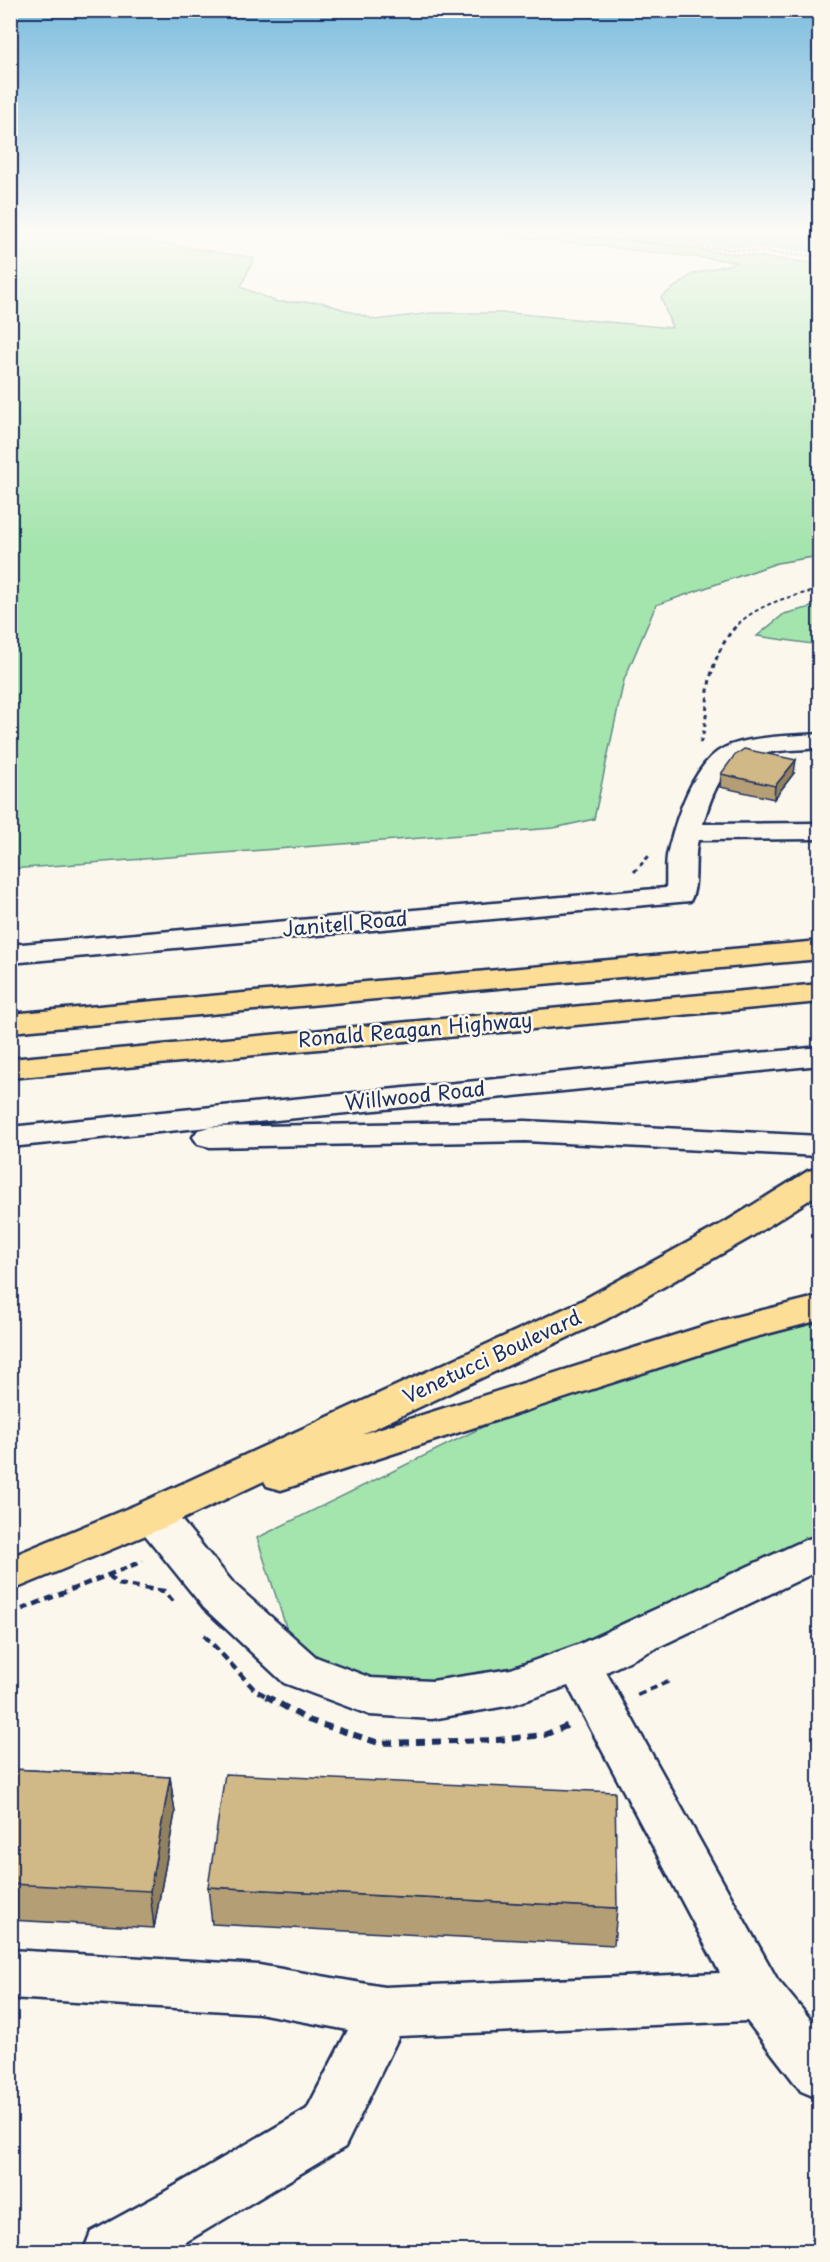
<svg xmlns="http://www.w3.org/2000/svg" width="830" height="2262" viewBox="0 0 830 2262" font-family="'Playpen Sans',sans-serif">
	<rect width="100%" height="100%" fill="#fbf7ec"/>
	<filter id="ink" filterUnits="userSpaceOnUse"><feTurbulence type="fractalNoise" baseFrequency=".0167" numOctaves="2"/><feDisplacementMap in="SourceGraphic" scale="12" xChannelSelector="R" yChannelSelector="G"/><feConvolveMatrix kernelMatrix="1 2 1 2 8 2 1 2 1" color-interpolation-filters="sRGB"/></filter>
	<g filter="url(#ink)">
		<!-- green -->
		<path fill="#a4e4ad" stroke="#608a86" stroke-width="1.5" d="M11 233H98L254 258 241 287 277 302H321L376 320 431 313H510L672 328 661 297 693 274 739 262 485 233H564L819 264V556L777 563 656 605 624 680 594 819 554 828 11 869V298H13L10 297Z
			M819 605V645L757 636 784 614Z
			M819 1312V1551L596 1657 432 1700 300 1670 257 1538 574 1382Z"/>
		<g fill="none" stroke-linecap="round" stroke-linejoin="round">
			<!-- river -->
			<path fill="#77c9ce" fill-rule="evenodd" d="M620 233H751L820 237V253L632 240 623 238Z"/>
			<defs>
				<path id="minor" d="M820 734V748C748 754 725 746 703 824L820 823V839L698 840C693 857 699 888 690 901L10 963V945L666 888C667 876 665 862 668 851 676 819 693 763 724 748 747 736 793 736 820 734Z
					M820 1047V1065L10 1147V1127Z
					M525 1121 820 1136V1156L525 1141 210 1147 198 1144 193 1137 198 1130 210 1127Z
					M153 1499 168 1504 234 1584 316 1657 371 1678 432 1681 511 1669 580 1644 805 1540 820 1535V1570L606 1672 777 1979 820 2031V2099L801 2091 747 2021 399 2036 345 2147 169 2252H83L91 2232 161 2194 307 2109 348 2030 259 2013 10 1998V1950L259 1965 384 1987 720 1973 568 1686 512 1705 432 1719 370 1715 354 1709 284 1683 204 1608 138 1526 132 1515 138 1504Z"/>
				<path id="major" d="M820 1168V1193L751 1237 605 1320 362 1434 723 1320 820 1296V1320L744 1340 281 1490 267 1486 264 1481 168 1526 10 1591V1557L138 1504 579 1302 727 1221 808 1171Z"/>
				<path id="highway" d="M820 941V959L10 1032V1014Z
					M820 984V1002L10 1078V1059Z"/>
			</defs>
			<!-- minor casing -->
			<use href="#minor" stroke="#1b2f5e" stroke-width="5"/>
			<!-- major casing -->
			<use href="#major" stroke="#1b2f5e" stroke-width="5"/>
			<!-- highway casing -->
			<use href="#highway" stroke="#1b2f5e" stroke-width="5"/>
			<!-- path-far4 -->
			<path stroke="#1b2f5e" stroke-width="1.5" stroke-dasharray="3 2" stroke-linecap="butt" d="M542 233 820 257"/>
			<!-- path-far3 -->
			<path stroke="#1b2f5e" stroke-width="2" stroke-dasharray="4 3" stroke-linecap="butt" d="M738 624C761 603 790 596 820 590"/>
			<!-- path-far2 -->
			<path stroke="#1b2f5e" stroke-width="3" stroke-dasharray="4.5 4" stroke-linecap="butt" d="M700 743C707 726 706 709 708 691 711 667 722 639 740 622
				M634 872 649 856"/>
			<!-- path-far1 -->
			<path stroke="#1b2f5e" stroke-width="4.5" stroke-dasharray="8 5" stroke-linecap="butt" d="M109 1575 117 1584 164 1591 176 1605
				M10 1614 143 1561
				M204 1635 255 1690 268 1697
				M637 1695 669 1681"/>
			<!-- path -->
			<path stroke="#1b2f5e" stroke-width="6" stroke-dasharray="9 7" stroke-linecap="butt" d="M266 1696 308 1720 379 1743 497 1740 544 1735 569 1725"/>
			<!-- minor -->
			<use href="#minor" fill="#fbf7ec" fill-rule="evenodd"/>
			<!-- major -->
			<use href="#major" fill="#fdde96" fill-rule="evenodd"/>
			<!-- highway -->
			<use href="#highway" fill="#fdde96" fill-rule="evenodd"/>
		</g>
		<!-- wall -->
		<path fill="#b49e74" stroke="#1b2f5e" stroke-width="1.5" d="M794 773 774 799 720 787 721 774Z
			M10 1769 170 1777 175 1813 154 1928 10 1920Z
			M208 1887 617 1908 614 1945 212 1924Z"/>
		<!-- shaded-wall -->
		<path fill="#92815e" stroke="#1b2f5e" stroke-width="1.5" d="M796 760 794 773 774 799 775 786Z
			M170 1777 175 1813 154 1928 150 1891Z"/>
		<!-- building -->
		<path fill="#d1b887" stroke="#1b2f5e" stroke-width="1.5" d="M744 749 796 760 775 786 721 774 734 756Z
			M10 1769 170 1777 150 1891 10 1884Z
			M225 1774 615 1792 617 1908 208 1887Z"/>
	</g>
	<!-- sky -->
	<linearGradient id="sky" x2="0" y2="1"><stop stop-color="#7bbcde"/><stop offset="0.42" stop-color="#fdfbf6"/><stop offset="1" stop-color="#fdfbf6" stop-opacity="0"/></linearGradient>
	<rect width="830" height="550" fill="url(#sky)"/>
	<g text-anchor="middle" stroke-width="5" stroke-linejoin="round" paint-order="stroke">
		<!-- street labels -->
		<g font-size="20" fill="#1b2f5e" stroke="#fbf7ec">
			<text transform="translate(345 924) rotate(-5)" y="7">Janitell Road</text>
			<text transform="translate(415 1030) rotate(-5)" y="7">Ronald Reagan Highway</text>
			<text transform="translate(415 1096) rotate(-6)" y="7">Willwood Road</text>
			<text transform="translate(492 1357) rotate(-25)" y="7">Venetucci Boulevard</text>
		</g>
	</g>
	<!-- margin -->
	<rect width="830" height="2262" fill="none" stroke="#fbf7ec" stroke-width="36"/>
	<rect x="18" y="18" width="794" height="2226" fill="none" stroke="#1b2f5e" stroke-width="2" filter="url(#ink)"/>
</svg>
